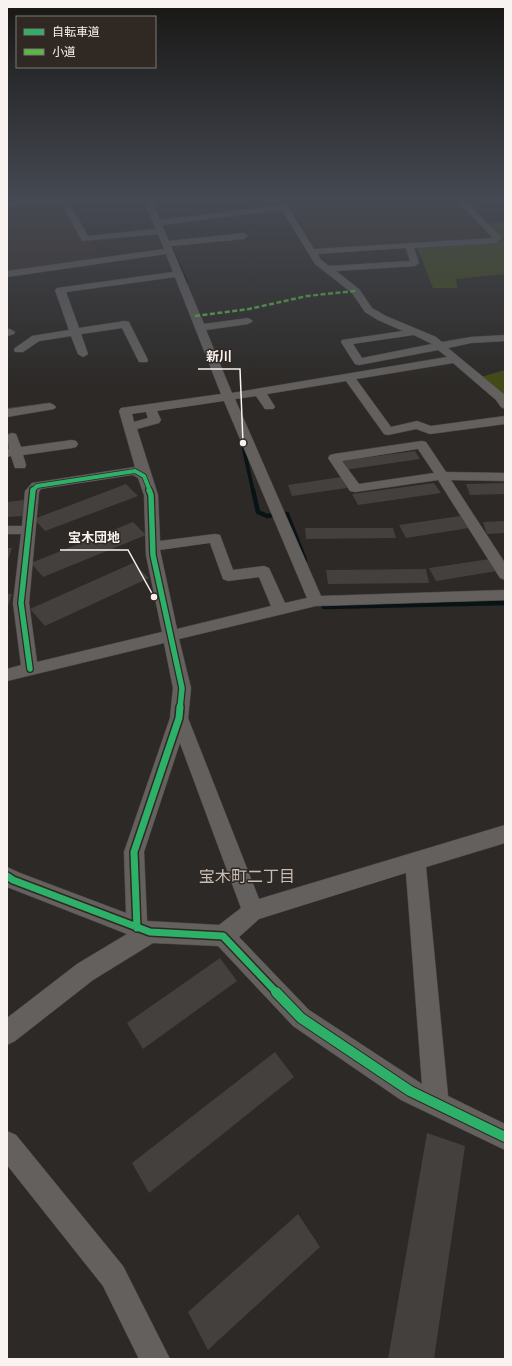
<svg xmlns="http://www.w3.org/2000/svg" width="512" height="1366" viewBox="0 0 512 1366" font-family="'Sofia Sans Condensed','Noto Sans JP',sans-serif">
	<rect width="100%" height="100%" fill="#2c2926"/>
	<!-- built -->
	<path fill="#382d25" d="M286 199H455L493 238 314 249Z
		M61 201 81 240 94 239 99 258 7 271V205Z"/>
	<!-- green -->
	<path fill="#424b15" d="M505 221V274L456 279 457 288H433L417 247 503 241 487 223Z
		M505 370V398L481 377Z"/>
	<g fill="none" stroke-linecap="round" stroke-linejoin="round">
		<!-- stream-far2 -->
		<path stroke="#081316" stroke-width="2.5" d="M172 249 187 282 182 287"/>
		<!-- stream-far1 -->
		<path stroke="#081316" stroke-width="3.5" d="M242 441 253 491"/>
		<!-- stream -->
		<path stroke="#081316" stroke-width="4.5" d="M253 490 258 512 267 516 287 514 305 560
			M322 601 324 607 505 603"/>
	</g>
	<!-- building -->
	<path fill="#44403d" d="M415 451 420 459 344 470 339 461Z
		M341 477 347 488 292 496 288 485Z
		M434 483 441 493 358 505 352 494Z
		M505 483V494L470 495 466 484Z
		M126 484 138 496 45 531 34 519Z
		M24 500 23 516 7 517V502Z
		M460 516 469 528 406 538 399 525Z
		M505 521V533L487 534 483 522Z
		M133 522 146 535 43 577 31 563Z
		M305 528H393L396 538 306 539Z
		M7 548H12L7 563Z
		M490 559 497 571 436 581 429 568Z
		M133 563 149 578 45 626 30 609Z
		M426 569 429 583 328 584 326 570Z
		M7 594H12L7 609Z
		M220 958 237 981 143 1049 127 1023Z
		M275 1052 294 1077 149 1193 132 1163Z
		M427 1133 465 1146 434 1359H388Z
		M298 1214 320 1247 208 1350 188 1312Z"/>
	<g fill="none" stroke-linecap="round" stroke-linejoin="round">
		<defs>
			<path id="minor" d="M39 199H67L88 236 156 229 143 199H151L160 220 284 205 288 207 314 249 493 238 455 199H464L502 238 496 243 414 248 419 263 415 266 336 271 359 289 372 308 386 316 436 337 442 342 471 337 505 335V341L471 343 448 348 505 395V409L501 407 496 400 453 363 356 379 391 427 417 421 431 426 505 416V424L430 434 416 429 388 435 384 434 346 381 267 394 275 407 273 409H265L256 396 235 399 321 596 505 590V600L316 606 179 639 191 688 188 718 259 899 505 825V843L426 867 448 1096 505 1124V1150L401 1100 293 1026 218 946 153 943 93 980 15 1041 7 1045V1018L77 964 127 934 7 887V867L20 873 126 913 124 852 170 718 173 688 164 643 7 681V669L21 665 13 603 21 534H7V526H22L25 491 32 483 135 467 119 411 121 408 221 394 175 277 66 292 79 328 125 321 129 322 148 360 147 362H139L122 328 81 334 88 354 83 357 78 354 71 336 39 341 23 352H15L14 350 15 348 32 336 69 330 55 290 57 288 173 272 166 254 7 277V271L164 249 158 234 82 241 61 203 7 206V202ZM282 210 315 264 352 293 365 312 378 320 403 331 342 340 341 342 355 364 359 365 438 350 447 357 232 393 206 330 248 324 253 321 248 318 204 324 171 246 244 239 248 236 244 233 169 241 162 225ZM406 248 410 261 329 266 321 260 318 254ZM414 335 432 344 362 358 353 344ZM224 401 307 598 285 603 269 568 264 566 233 570 220 535 215 534 160 541 158 495 137 429 159 423 161 420 157 411ZM146 412 148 418 134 422 132 414ZM133 475 138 478 144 495 146 555 162 632 37 662 29 603 39 492 41 489ZM210 543 223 579 228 581 259 577 271 606 177 629 160 550ZM180 743 241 908 219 925 147 921 144 852ZM406 873 422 1084 309 1010 239 937 259 919Z
				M10 329 15 332 14 334 7 336V330Z
				M50 403 54 405 56 407 54 409 7 417V409Z
				M12 433 16 434 21 447 72 440 76 441 78 444 76 447 72 448 23 455 26 465 25 468H15L11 456 7 457V449H9L7 435Z
				M422 441 426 442 446 472 505 473V481L451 480 505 563V580L500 578 438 480 355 492 350 491 328 458 330 455 334 454ZM418 449 434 473 359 484 342 461Z
				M7 1131 16 1135 123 1266 170 1359H139L103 1286 7 1165Z"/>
		</defs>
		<!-- minor casing -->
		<use href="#minor" stroke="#4a4745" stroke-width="1"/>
		<!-- minor -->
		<use href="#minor" fill="#63605e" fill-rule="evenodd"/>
		<!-- quiet -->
		<path stroke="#58b947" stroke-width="2.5" stroke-dasharray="5 2.5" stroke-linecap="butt" d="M195 316 249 309 307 296 356 291"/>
		<defs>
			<path id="cycleway-far3" d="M32 491 37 486 135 471 144 476 150 491"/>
			<path id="cycleway-far2" d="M149 490 151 495 153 555 182 688 180 708
				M30 669 21 603 33 490"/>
			<path id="cycleway-far1" d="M7 876 13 880 150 932 223 936 277 993
				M137 928 134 852 179 718 180 707"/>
			<path id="cycleway" d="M276 992 301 1018 410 1091 505 1137"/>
		</defs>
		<!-- cycleway-far3 casing -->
		<use href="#cycleway-far3" stroke="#2f2823" stroke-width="5.5"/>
		<!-- cycleway-far2 casing -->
		<use href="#cycleway-far2" stroke="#2f2823" stroke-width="8"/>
		<!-- cycleway-far1 casing -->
		<use href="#cycleway-far1" stroke="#2f2823" stroke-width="10"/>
		<!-- cycleway casing -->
		<use href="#cycleway" stroke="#2f2823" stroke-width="12"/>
		<!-- cycleway-far3 -->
		<use href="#cycleway-far3" stroke="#2db169" stroke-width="4"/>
		<!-- cycleway-far2 -->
		<use href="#cycleway-far2" stroke="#2db169" stroke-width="5.5"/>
		<!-- cycleway-far1 -->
		<use href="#cycleway-far1" stroke="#2db169" stroke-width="7"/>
		<!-- cycleway -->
		<use href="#cycleway" stroke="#2db169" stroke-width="10"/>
	</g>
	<!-- sky -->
	<linearGradient id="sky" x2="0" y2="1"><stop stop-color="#181715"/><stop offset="0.51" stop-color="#454952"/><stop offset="1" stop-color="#454952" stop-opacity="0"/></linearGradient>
	<rect width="512" height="391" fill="url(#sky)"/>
	<g text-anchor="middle" stroke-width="3" stroke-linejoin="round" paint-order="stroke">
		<!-- near-neighbourhood labels -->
		<g font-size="16" fill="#c6bdb6" stroke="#2f2823">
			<text x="247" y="882">宝木町二丁目</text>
		</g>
	</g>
	<!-- callouts -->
	<path fill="none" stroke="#f8f3f0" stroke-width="1.5" d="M243 443L240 369H198M154 597L128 550H60"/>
	<g fill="#f8f3f0" stroke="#2f2823" stroke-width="1.5">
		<circle cx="243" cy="443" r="4"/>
		<circle cx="154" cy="597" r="4"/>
	</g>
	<g font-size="13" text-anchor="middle" font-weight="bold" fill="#f8f3f0" stroke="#2f2823" stroke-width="3" stroke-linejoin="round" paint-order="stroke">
		<text x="219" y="361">新川</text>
		<text x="94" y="542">宝木団地</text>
	</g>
	<!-- border -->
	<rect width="512" height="1366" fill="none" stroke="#f8f3f0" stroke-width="16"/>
	<!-- legend -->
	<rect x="16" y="16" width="140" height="52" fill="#2f2823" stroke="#7f7975"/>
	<rect x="24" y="29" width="20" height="6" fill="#2db169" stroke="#7f7975"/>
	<text x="52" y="36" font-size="12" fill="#f8f3f0">自転車道</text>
	<rect x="24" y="49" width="20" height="6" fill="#58b947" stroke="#7f7975"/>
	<text x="52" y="56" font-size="12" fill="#f8f3f0">小道</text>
</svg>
